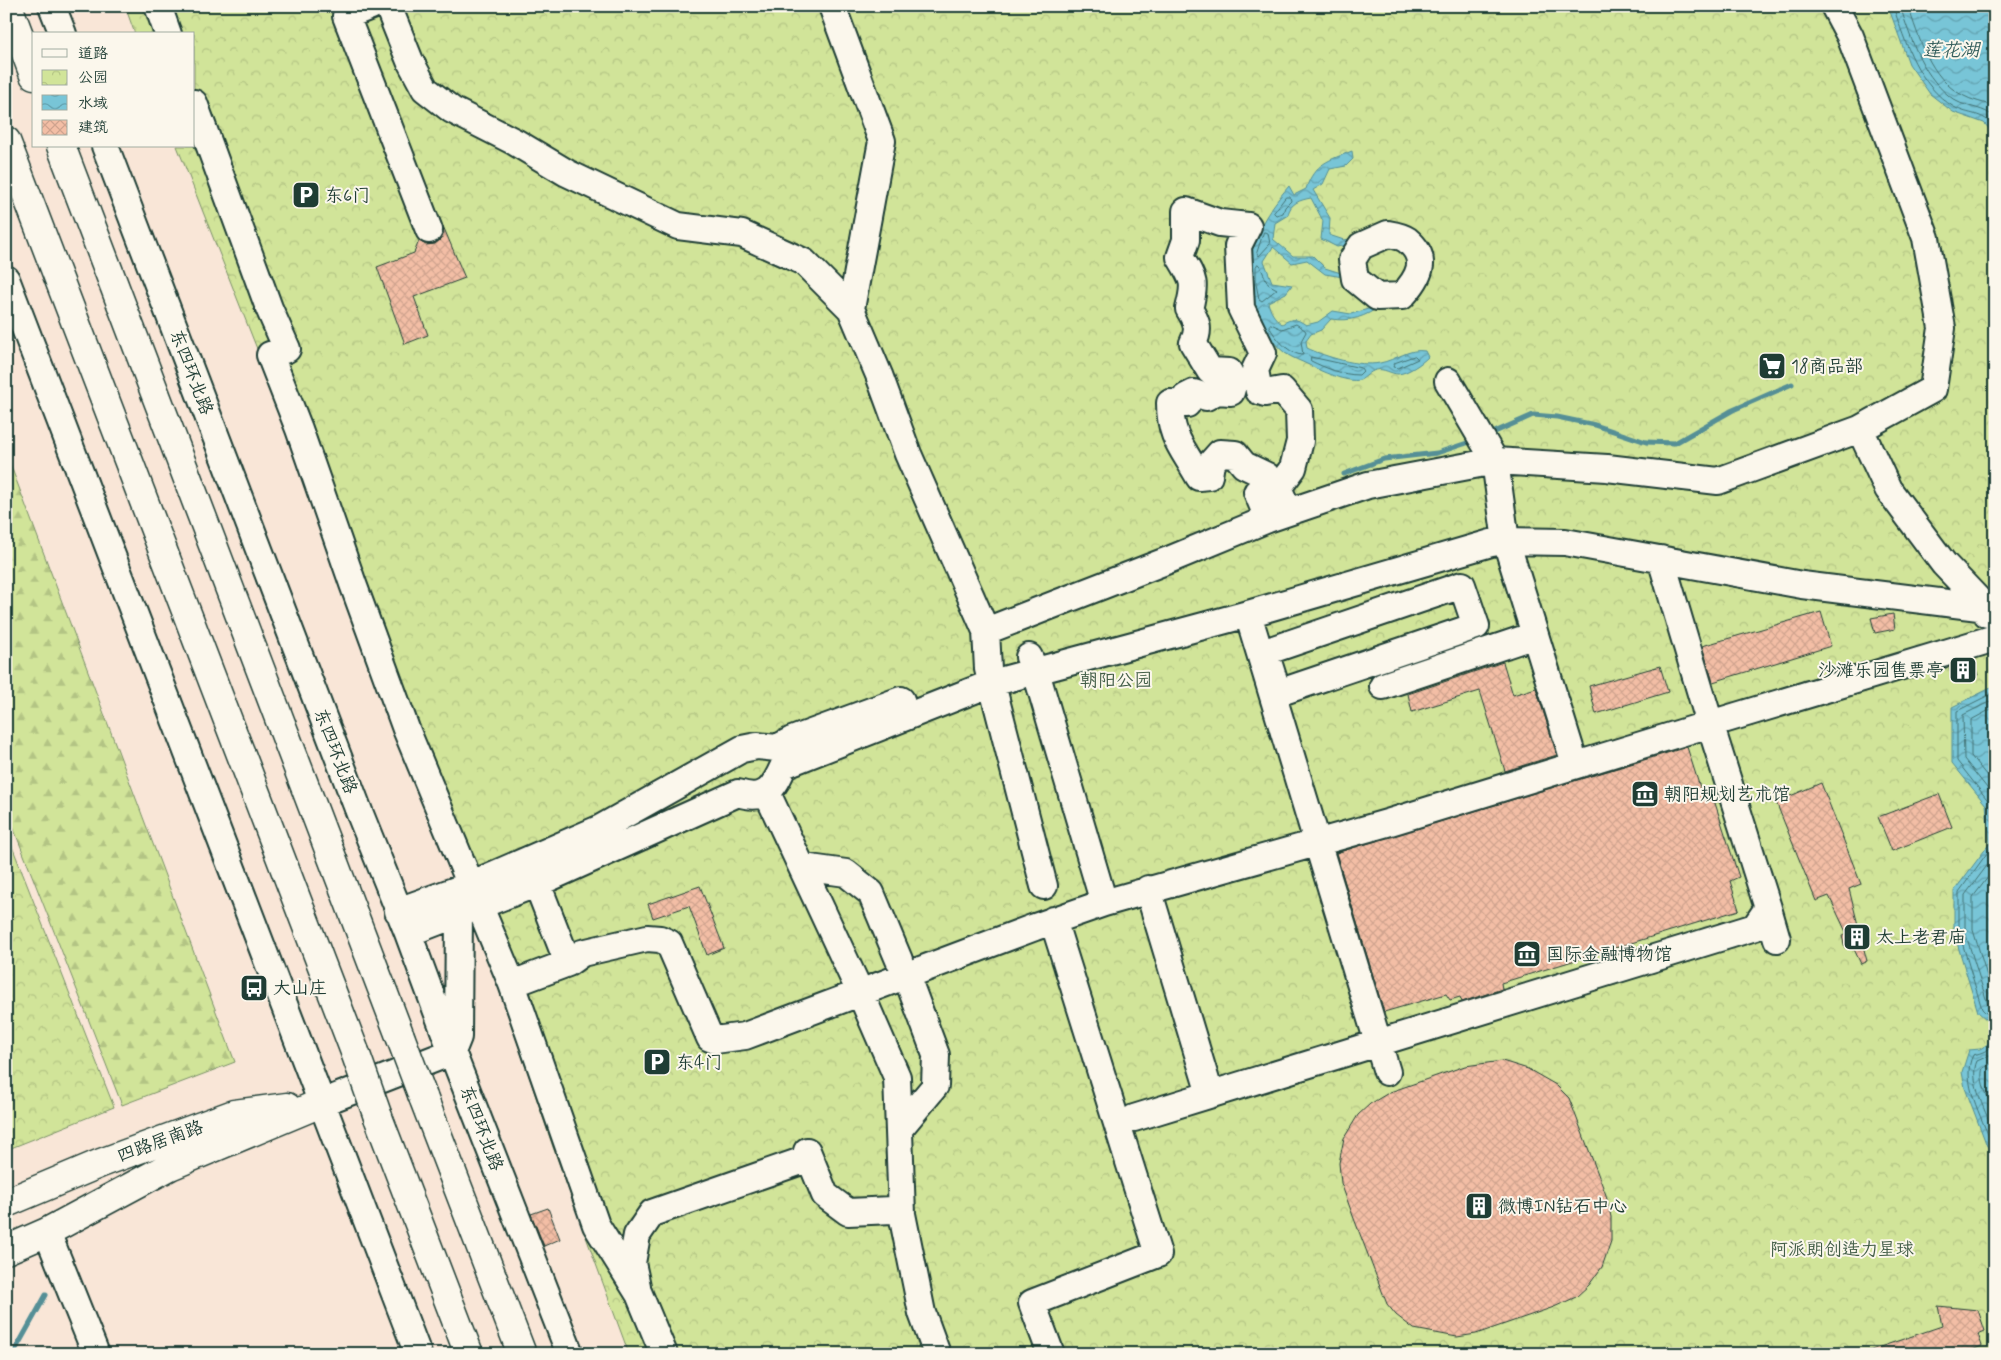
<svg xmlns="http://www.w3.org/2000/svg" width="2001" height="1360" viewBox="0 0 2001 1360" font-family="Mynerve,'LXGW WenKai TC',sans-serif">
	<defs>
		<pattern id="forest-firs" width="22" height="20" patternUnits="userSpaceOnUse" patternTransform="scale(1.25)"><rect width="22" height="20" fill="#d1e499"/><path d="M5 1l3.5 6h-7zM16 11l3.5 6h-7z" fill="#b3c484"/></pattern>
		<pattern id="park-crowns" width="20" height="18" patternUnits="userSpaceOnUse" patternTransform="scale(1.25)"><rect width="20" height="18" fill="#d1e499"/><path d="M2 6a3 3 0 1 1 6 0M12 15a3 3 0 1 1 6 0" fill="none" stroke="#b3c484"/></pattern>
		<pattern id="water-waves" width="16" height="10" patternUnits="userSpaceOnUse" patternTransform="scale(1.25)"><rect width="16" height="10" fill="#78c5d7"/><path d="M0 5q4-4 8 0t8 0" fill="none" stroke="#62a1af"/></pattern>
		<pattern id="building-cross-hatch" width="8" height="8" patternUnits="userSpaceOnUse" patternTransform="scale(1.25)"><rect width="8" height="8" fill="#f3bea5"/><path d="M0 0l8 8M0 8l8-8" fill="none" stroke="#d0a48f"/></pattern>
	</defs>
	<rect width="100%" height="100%" fill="#f9e6d7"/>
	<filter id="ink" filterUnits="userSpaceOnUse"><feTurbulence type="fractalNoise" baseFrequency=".02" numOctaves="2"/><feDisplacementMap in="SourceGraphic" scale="10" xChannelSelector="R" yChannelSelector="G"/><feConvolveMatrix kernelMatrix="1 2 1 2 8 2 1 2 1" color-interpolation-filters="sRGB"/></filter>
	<g filter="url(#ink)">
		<!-- forest -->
		<path fill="url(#forest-firs)" stroke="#789066" d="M6 453 235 1062 122 1105 6 809Z"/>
		<!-- park -->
		<path fill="url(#park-crowns)" stroke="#789066" d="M125 6H1995V1354H629L553 1147 472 908 291 435 177 146H194V34H135Z
			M6 831 114 1107 6 1150Z"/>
		<!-- water -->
		<path fill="url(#water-waves)" stroke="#548f96" d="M1888 6H1995V135L1984 123 1953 112 1930 94 1909 64Z
			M1352 151 1353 159 1346 166 1330 169 1323 184 1313 190 1330 218 1329 235 1344 240 1360 237 1356 243 1337 247 1321 239 1323 221 1311 198C1300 200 1290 203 1288 215L1275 223 1273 239 1293 256H1313L1325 268 1341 273 1343 277 1325 274 1307 260 1292 263 1273 247 1264 261 1272 282 1292 285 1286 293 1268 302C1270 311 1274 318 1282 324 1292 318 1296 318 1306 325L1318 322 1333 311 1351 314 1382 305C1365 317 1351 322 1331 319L1321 330 1311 334 1306 341 1307 348C1326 357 1359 367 1380 363 1396 360 1409 348 1425 351L1428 357C1421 364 1408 373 1398 374 1391 374 1384 368 1376 370 1370 371 1365 378 1360 380 1347 383 1320 371 1309 365 1301 361 1292 358 1285 353 1252 327 1241 272 1257 234 1265 216 1276 201 1289 186L1294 195 1306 189C1314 163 1330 160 1352 151Z
			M1995 686V1027L1978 1012 1954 933V891L1990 843 1986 805 1952 763V707Z
			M1995 1037V1149L1994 1150 1987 1146 1965 1088 1962 1072 1969 1050 1980 1049 1988 1044 1989 1040Z"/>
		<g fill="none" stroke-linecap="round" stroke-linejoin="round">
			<!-- shore -->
			<path stroke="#437375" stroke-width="1" d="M1893 6C1906 44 1918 85 1954 107 1970 116 1981 111 1995 127
				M1900 6C1912 42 1923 79 1956 101 1968 108 1985 107 1995 118
				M1908 6C1919 38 1930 78 1962 95 1972 101 1984 102 1995 107
				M1286 197H1290L1291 201 1285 207 1283 213 1276 215 1274 213Z
				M1264 232 1268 233 1270 244 1259 256 1257 253Z
				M1258 264 1260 266 1268 284 1277 289 1262 301 1259 299 1256 284V267Z
				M1271 324 1282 329 1296 324 1305 330 1306 332 1301 341 1303 355C1290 355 1275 338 1269 326Z
				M1415 356 1418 359 1398 368 1393 367 1395 363Z
				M1311 357 1361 368 1363 371 1359 375C1343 375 1325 368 1311 361Z
				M1995 692 1957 711V761L1990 803 1995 842 1959 892V932L1982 1009 1995 1022
				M1995 699 1963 715 1964 759 1995 798
				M1995 707 1971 720V756L1995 786
				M1995 855 1965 895V932L1988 1005 1995 1013
				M1995 868 1973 897V930L1995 1002
				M1995 1043C1988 1051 1982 1053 1973 1055 1960 1080 1982 1118 1991 1142L1995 1145
				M1995 1053 1977 1061C1968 1080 1987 1115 1995 1134
				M1995 1062 1983 1068C1978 1081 1990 1101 1995 1113"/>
			<!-- stream -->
			<path stroke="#548f96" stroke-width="5" d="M1488 435 1533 415 1557 417 1595 425 1646 442 1675 443 1733 410 1792 384
				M1344 474 1384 459 1437 453 1473 441
				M13 1354 46 1295"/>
		</g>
		<!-- building -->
		<path fill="url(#building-cross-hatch)" stroke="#1f3d34" d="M443 226 465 278 414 297 428 335 405 344 377 267 414 253 419 241 426 245 435 244 441 239 444 233Z
			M1821 612 1831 646 1713 682 1702 646Z
			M1893 614 1895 629 1875 633 1871 618Z
			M1973 660 1978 675 1954 682 1949 667Z
			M1503 662 1513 695 1536 688 1557 755 1505 771 1480 691 1412 712 1408 694Z
			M1660 666 1668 692 1596 714 1589 686Z
			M1687 747 1704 800 1713 797 1739 877 1730 881 1739 910 1501 983 1502 989 1462 1002 1460 997 1450 1000 1446 994 1384 1012 1336 853Z
			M1821 783 1861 884 1849 889 1859 929 1866 926 1871 938 1862 942 1867 961 1861 964 1852 945 1845 948 1842 936 1847 934 1829 896 1816 901 1776 802Z
			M1939 794 1952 827 1892 851 1878 817Z
			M700 886 724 948 707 955 689 906 653 918 648 904Z
			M1502 1061 1528 1069 1556 1085 1569 1098 1606 1195 1611 1217V1241L1602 1267 1589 1285 1576 1297 1554 1307 1476 1334 1457 1337 1414 1329 1396 1315 1387 1304 1353 1216 1341 1183 1339 1163 1344 1138 1358 1115 1370 1104 1390 1092 1465 1066Z
			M548 1208 560 1239 544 1246 531 1214Z
			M1938 1306 1978 1310 1985 1331 1978 1334 1982 1346 1972 1350 1973 1354H1869L1868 1351 1942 1326Z"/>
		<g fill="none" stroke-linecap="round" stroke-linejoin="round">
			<defs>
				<path id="minor" d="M52 6 63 34
					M158 6 168 34
					M371 6 346 16 429 230
					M388 6 410 61 425 89 452 110 515 142 567 173 678 226 742 234 804 262 851 309 879 375 908 454 986 631 988 669 1044 886
					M832 6 882 141 851 309
					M194 103 269 308 287 349 270 355 299 429 353 584 406 729 512 984 596 1225 639 1294 664 1354
					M105 146 360 814 408 933 452 1052 570 1354
					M1186 211 1220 223 1248 226 1238 246 1241 308 1263 353 1255 370 1259 391 1265 393 1282 390 1299 410 1300 441 1293 468 1278 488 1285 503 1265 511 1257 492 1266 486 1267 476 1244 465 1235 454 1220 453 1211 463 1209 476 1199 477C1183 448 1170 438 1170 403L1187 404 1186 397 1194 393 1206 397 1217 391 1231 392 1234 382 1229 372 1210 371 1193 343C1200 330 1197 322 1189 309 1196 282 1194 280 1180 257L1186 240Z
					M1388 234C1394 235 1403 237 1407 240 1430 259 1419 278 1402 296L1377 297 1355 279 1352 260 1361 246Z
					M6 279 418 1354
					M1448 381 1495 461 1506 541 1575 764
					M1860 429 1888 489 1944 564 1986 608 1987 614
					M1661 559 1710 724 1995 638
					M1462 585 1476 626 1278 693 1265 652Z
					M1248 614 1387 1072
					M986 631 1171 559 1268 519 1368 485 1495 461 1607 468 1718 481 1860 429 1933 389 1942 328 1926 238 1850 36 1834 6
					M1029 657 1036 672 1104 903
					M1383 686 1535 635
					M767 793 860 992 897 1077 902 1214 922 1313 937 1354
					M803 867 846 873 871 893 899 960
					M531 868 568 963
					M1148 889 1210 1094
					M1768 908 1777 939
					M398 911 470 885 599 829 742 749 757 746 777 748 792 740 901 700
					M408 933 538 883 738 793C766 802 774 788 784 765L992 683 1248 614 1491 543 1506 541 1565 542 1802 585 1995 609
					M512 984 568 963 582 953 647 938 660 939 669 943 710 1038 715 1040 745 1036 1035 927 1104 903 1387 823 1710 724 1768 908 1755 927 1134 1118
					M321 1103 452 1052 458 1037 459 913 453 899
					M900 1128 935 1086 936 1055 911 988
					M807 1151 825 1195 848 1212 893 1210 902 1214
					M47 1232 96 1354
					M637 1286 632 1263 637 1235 652 1213 810 1158
					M1051 1354 1032 1303 1158 1254 1053 920"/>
				<path id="major" d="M6 1203 101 1163 234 1114 287 1107
					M6 1250 47 1232 170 1166 321 1103"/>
				<path id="highway" d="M8 6 34 75
					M6 141 355 1052
					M61 146 400 1036
					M423 1097 522 1354
					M378 1117 469 1354"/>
			</defs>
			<!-- minor casing -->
			<use href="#minor" stroke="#1f3d34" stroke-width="30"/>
			<!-- major casing -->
			<use href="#major" stroke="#1f3d34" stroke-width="31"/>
			<!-- highway casing -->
			<use href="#highway" stroke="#1f3d34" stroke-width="31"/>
			<!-- minor -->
			<use href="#minor" stroke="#fbf7ec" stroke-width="26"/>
			<!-- major -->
			<use href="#major" stroke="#fbf7ec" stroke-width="28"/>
			<!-- highway -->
			<use href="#highway" stroke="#fbf7ec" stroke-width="28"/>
			<defs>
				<path id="highway-bridge" d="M400 1036 423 1097
					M355 1052 378 1117"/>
			</defs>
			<!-- highway-bridge casing -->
			<use href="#highway-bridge" stroke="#1f3d34" stroke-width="31" stroke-linecap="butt"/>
			<!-- highway-bridge -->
			<use href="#highway-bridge" stroke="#fbf7ec" stroke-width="28"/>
		</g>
	</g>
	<!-- icons -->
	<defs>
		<symbol id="parking-square" viewBox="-11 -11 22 22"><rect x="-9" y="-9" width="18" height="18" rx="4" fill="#1f3d34" stroke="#fbf7ec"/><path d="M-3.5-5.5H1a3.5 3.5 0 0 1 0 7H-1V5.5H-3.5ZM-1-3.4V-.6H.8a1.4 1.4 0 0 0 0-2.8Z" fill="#fff"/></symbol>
		<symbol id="supermarket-square" viewBox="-11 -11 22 22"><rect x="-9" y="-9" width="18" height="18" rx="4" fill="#1f3d34" stroke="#fbf7ec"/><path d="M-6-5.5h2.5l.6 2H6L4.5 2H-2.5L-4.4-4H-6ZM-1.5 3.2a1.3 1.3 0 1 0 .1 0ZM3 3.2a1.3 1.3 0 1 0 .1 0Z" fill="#fff"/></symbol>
		<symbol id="building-square" viewBox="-11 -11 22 22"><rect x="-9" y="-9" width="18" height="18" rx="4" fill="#1f3d34" stroke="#fbf7ec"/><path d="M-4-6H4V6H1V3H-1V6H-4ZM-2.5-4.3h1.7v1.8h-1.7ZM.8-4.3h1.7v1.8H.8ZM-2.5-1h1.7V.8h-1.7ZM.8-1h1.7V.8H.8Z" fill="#fff"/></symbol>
		<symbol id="museum-square" viewBox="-11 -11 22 22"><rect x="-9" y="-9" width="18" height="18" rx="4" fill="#1f3d34" stroke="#fbf7ec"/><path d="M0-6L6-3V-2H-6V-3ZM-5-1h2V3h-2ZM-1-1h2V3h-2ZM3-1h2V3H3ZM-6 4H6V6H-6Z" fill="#fff"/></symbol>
		<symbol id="bus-square" viewBox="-11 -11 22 22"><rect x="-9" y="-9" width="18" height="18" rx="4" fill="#1f3d34" stroke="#fbf7ec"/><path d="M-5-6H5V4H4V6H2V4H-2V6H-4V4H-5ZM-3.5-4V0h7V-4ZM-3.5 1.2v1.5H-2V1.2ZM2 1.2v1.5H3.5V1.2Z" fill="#fff"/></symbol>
	</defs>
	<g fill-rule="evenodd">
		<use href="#parking-square" x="290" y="179" width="32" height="32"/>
		<use href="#supermarket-square" x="1756" y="350" width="32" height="32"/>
		<use href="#building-square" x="1947" y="654" width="32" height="32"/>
		<use href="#museum-square" x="1629" y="778" width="32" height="32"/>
		<use href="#building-square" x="1841" y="921" width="32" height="32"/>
		<use href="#museum-square" x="1511" y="938" width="32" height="32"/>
		<use href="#bus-square" x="238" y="972" width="32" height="32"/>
		<use href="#parking-square" x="641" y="1046" width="32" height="32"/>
		<use href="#building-square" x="1463" y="1190" width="32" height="32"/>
	</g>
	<g text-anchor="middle" stroke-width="4" stroke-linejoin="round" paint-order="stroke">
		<!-- poi labels -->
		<g font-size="18" fill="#1f3d34" stroke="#fbf7ec" text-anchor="start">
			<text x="325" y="201">东6门</text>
			<text x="1791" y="372">18商品部</text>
			<text x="1944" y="676" text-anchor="end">沙滩乐园售票亭</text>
			<text x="1664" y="800">朝阳规划艺术馆</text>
			<text x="1876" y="943">太上老君庙</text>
			<text x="1546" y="960">国际金融博物馆</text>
			<text x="273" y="994">大山庄</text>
			<text x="676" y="1068">东4门</text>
			<text x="1498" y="1212">微博IN钻石中心</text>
		</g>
		<!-- street labels -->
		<g font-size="18" fill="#1f3d34" stroke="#fbf7ec">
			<text transform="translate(192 372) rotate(69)" y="6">东四环北路</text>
			<text transform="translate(336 751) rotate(69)" y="6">东四环北路</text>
			<text transform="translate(482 1128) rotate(69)" y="6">东四环北路</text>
			<text transform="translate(160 1141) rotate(-20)" y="6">四路居南路</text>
		</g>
		<!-- park labels -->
		<g font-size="18" fill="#435e48" stroke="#fbf7ec">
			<text x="1116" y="686">朝阳公园</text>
			<text x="1842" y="1255">阿派朗创造力星球</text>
		</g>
		<!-- water labels -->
		<g font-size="19" font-style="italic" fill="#355f5d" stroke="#fbf7ec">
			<text x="1951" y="56">莲花湖</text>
		</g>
	</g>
	<!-- margin -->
	<rect width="2001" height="1360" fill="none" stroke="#fbf7ec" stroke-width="25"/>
	<rect x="12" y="12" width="1976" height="1335" fill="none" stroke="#1f3d34" stroke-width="2" filter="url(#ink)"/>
	<!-- legend -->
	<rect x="32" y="32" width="162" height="115" fill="#fbf7ec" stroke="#a3ada2"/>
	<rect x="42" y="49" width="25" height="8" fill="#fbf7ec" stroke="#a3ada2"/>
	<text x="78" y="58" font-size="15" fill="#1f3d34">道路</text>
	<rect x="42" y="70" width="25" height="15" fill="url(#park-crowns)" stroke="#a3ada2"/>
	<text x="78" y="82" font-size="15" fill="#1f3d34">公园</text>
	<rect x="42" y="95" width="25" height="15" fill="url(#water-waves)" stroke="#a3ada2"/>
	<text x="78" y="108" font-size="15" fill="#1f3d34">水域</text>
	<rect x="42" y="120" width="25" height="15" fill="url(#building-cross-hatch)" stroke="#a3ada2"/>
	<text x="78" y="132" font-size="15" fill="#1f3d34">建筑</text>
</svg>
